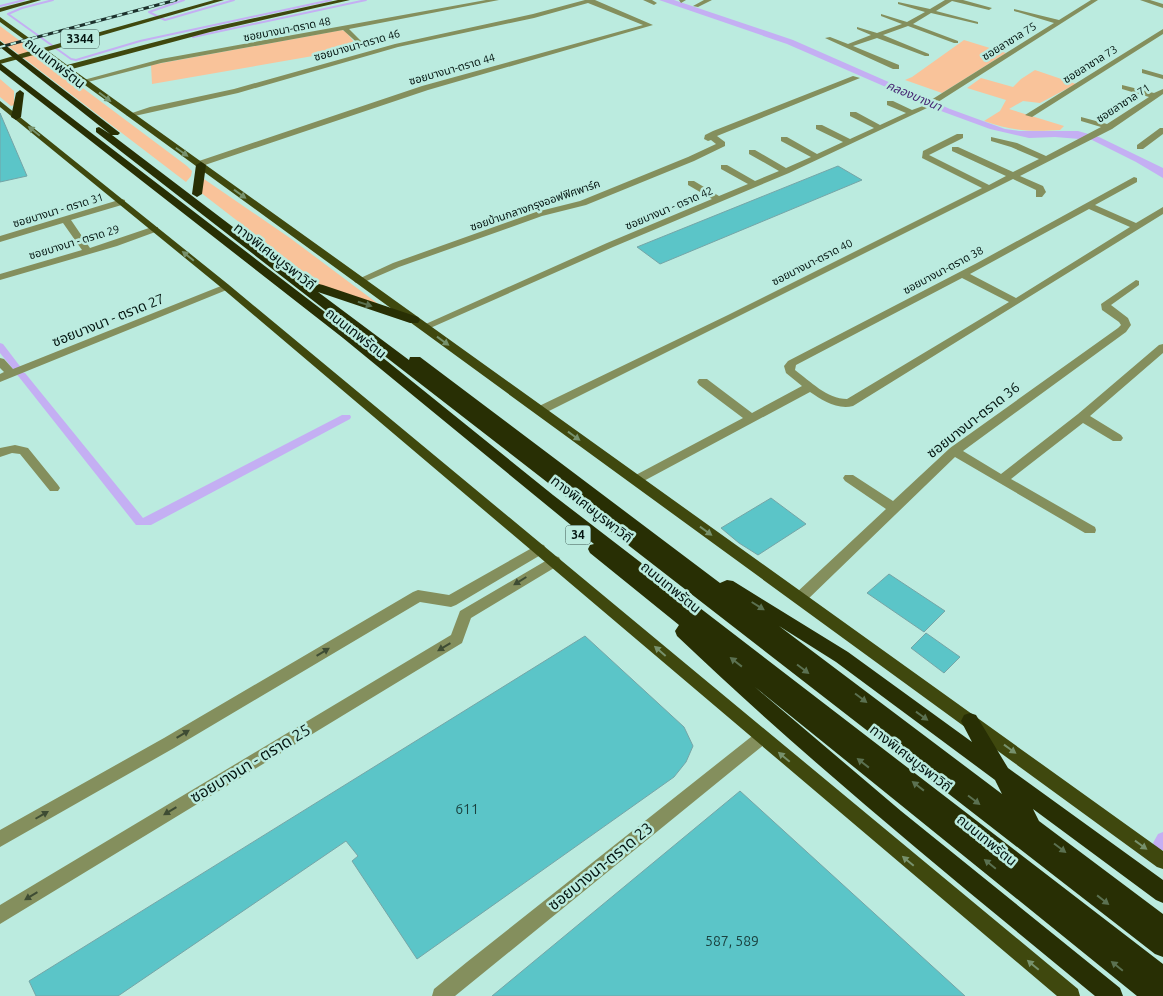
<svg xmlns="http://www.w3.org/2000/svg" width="1163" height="996" viewBox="0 0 1163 996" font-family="Ubuntu,'Noto Sans Thai',sans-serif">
	<rect width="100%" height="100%" fill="#bbebdf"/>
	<!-- green -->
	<path fill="#f9c39a" d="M0 26 187 166 192 171 191 176 186 182 0 40Z
		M342 30 346 32 359 48 152 84 151 65Z
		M964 40 1006 53 942 93 905 80 912 77Z
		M1035 70 1076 84 1040 103 1023 101 1009 109 1064 126 1060 130C1031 132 1012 131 984 121L1000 111 1006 100 967 88 981 78 1013 87 1021 79Z
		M0 79 14 91V105L11 106 0 97Z
		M204 179 290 238 381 306 323 287 200 192Z"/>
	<!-- water -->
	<path fill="#c4aff3" d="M659 0H674L793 40 950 109 1005 129 1019 131H1078L1099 137 1163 168V178L1136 162 1092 140 1055 137 1029 138 990 129 941 111 787 44Z"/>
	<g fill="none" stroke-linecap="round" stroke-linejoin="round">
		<!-- stream -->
		<path stroke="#c4aff3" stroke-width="2" d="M53 0 22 8 8 14 71 59 76 60 140 41 331 0
			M184 0 149 12 165 20 234 0
			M0 6 24 0
			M193 37 366 0"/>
		<!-- canal -->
		<path fill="#c4aff3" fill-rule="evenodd" d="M0 343 3 344 19 365 21 367 19 369H13L0 353Z
			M22 372 25 373 143 518 342 415H350L351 417 350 419 151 525H136L19 377 17 375Z
			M1163 832V850H1161L1156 848 1153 843 1158 834Z"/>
	</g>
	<!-- building -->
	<path fill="#5bc5c8" stroke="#75a5a7" d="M0 113 27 176 0 182Z
		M838 166 862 180 660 264 637 247Z
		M771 498 806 524 758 555 739 543 721 528Z
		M889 574 945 611 924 632 867 593Z
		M926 633 960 657 944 673 911 648Z
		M585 636 684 727 693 746 686 762 674 777 417 959 352 861 358 856 346 841 118 996H36L29 981Z
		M740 791 965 996H492Z"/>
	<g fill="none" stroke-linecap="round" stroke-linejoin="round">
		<!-- minor -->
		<path fill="#848f5d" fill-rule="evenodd" d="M486 0H499L349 29 365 45 362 47 343 30 161 63 84 83 80 81 161 59Z
			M585 0H595L653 25 428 90 199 167 195 164 196 162 422 86 643 25 588 3 534 18 398 47 238 93 130 117 126 115 150 107 234 89 395 44 533 14Z
			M643 0H652L657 3 654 5Z
			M679 0H686L681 3Z
			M704 0H712L698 7 693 6Z
			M945 0H963L992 8 989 10 952 1 936 11 978 22V24L931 13 913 24 958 41V43H954L908 26 883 35 929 54V56H925L877 38 853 46 899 65V69H893L825 38 830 37 848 44 871 35 857 29V27L877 33 902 24 881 16V14L907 22 925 12 898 4V2L930 9Z
			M1091 0H1098L938 102 931 100 1054 23 1014 11V9L1059 20Z
			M1140 0H1150L1163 4V8Z
			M1163 29V34L1032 117 1025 115Z
			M1142 69 1163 75V79L1142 73Z
			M853 76 860 78 717 136 725 142V146L694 161 586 205 542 216 399 267 362 283H356L354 281 393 263 536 212 580 201 688 157 716 144 711 140 708 141 704 139 705 135 713 131Z
			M1122 85 1154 93 1163 89V94L1112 129 1020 176 1043 186 1046 192 1042 197H1036V190L1013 179 543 414 539 415 533 411 535 408 728 315 982 188 922 158 923 151 957 134H963V138L929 155 989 185 1006 176 952 151V147H958L1013 172 1039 159 1011 147 991 141V137L1017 143 1046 156 1101 127 1081 121V117L1107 124 1149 97 1122 89Z
			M887 101H893L912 110 923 106 927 108 789 173 613 247 428 329H420L419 327 607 243 712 199 688 185V181H694L719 196 748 184 721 169V165H727L755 181 779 171 749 154V150H755L786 168 811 157 781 141V137H787L817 154 843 142 816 129V125H822L850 139 874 128 850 116V112H856L880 125 906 113 887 105Z
			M1160 128H1163V134L1143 149H1137V145Z
			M1134 177 1137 178V182L1095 205 1136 223 1163 207V214L853 406C837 410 822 400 810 392L640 483H632L630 480 632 477 743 418 699 385 697 382 699 379H707L752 413 802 386 786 373 784 366 788 361 977 263ZM1089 209 1130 227 1016 298 970 274ZM962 278 1009 302 847 399C827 399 810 381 795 370L796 365Z
			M122 199 125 200V204L71 220 90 248 152 227H158V231L117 246 0 280V274L82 250 63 223 0 242V236Z
			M1136 280 1139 281V285L1111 305 1128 318 1131 325 1126 332 963 451 1001 474 1078 414 1159 345 1163 344V353L1090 416 1121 435 1123 438 1121 441H1113L1083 423 1011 479 1095 527 1096 530 1095 533H1085L955 457 805 602 800 604 795 602 793 598 795 594 886 509 845 481 843 478 845 475H853L893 501 950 448 1118 328 1121 325 1119 322 1102 310 1101 304Z
			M226 284 229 285V289L0 382V374L4 372 0 368V358L4 359 13 369Z
			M15 445 28 448 58 485 60 488 58 491H50L20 454 12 453 0 457V448Z
			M539 544 544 545 546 549 544 553 456 605 451 607 420 602 174 748 0 847V830L164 738 413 592 418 590 449 595Z
			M554 556 559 557 561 561 559 565 471 618 462 643 0 924V905L451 635 460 611Z
			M761 731 766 733 769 738 766 743 455 996H432L434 989 467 962 756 733Z"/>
		<!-- major -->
		<path fill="#3f480e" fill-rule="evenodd" d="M31 0H41L0 12V8Z
			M214 0H224L48 51 67 65 209 28 338 0H350L210 32 72 69 1163 851V869L1157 867 41 53 0 64V60L37 49 0 22V17L43 48Z
			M0 101 229 285 1078 989 1080 996H1057L223 289 0 107Z"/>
		<!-- highway -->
		<path fill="#282f04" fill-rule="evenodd" d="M0 41 120 133 118 135H112L313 288 319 284 323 285 418 317 420 320 418 323H410L318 292 409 360 410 357H420L720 583 727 580 733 581 848 652 972 742 961 721 964 715 970 713 976 715 1008 768 1163 880V903L1156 900 1033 809 1039 821 1163 914V957L1155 954 96 132V128L99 127 110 134 0 47ZM779 626 836 662 995 780 1002 794Z
			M0 63 351 332 553 495 1163 964V996H1137L755 687 901 811 1120 988 1123 996H1095C953 879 810 763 677 636L675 631 679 625 590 553 588 549 590 545 594 544 343 338 0 70Z
			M20 90 24 93 21 117 16 120 11 117 16 93Z
			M201 162 206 165 202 194 197 197 192 194 196 165Z"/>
		<defs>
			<path id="rail" d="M0 47 176 0"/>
		</defs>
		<!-- rail casing -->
		<use href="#rail" stroke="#1c312c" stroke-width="3"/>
		<!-- rail -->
		<use href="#rail" stroke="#bbebdf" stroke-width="2" stroke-dasharray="5.5" stroke-linecap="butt"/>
	</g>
	<!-- one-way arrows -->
	<defs><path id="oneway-solid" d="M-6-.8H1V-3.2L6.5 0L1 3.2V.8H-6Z" transform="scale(1.25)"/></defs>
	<g fill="#77916c">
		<use href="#oneway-solid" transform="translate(105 97) rotate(37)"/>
		<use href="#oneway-solid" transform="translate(34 131) rotate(-141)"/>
		<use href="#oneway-solid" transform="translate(182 152) rotate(35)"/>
		<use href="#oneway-solid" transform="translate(240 194) rotate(36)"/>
		<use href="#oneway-solid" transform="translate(188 256) rotate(-141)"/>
		<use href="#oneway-solid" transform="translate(443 341) rotate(36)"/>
		<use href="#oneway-solid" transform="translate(574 436) rotate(36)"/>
		<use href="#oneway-solid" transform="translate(706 531) rotate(36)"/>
		<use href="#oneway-solid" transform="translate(660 651) rotate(-139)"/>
		<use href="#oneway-solid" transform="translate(1010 749) rotate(36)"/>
		<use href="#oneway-solid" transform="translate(784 757) rotate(-140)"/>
		<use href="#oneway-solid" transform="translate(1141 845) rotate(36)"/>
		<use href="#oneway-solid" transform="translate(908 861) rotate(-140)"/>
		<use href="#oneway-solid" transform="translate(1033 965) rotate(-140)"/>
	</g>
	<g fill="#5b7151">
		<use href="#oneway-solid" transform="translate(365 304) rotate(18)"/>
		<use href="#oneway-solid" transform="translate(758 606) rotate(32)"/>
		<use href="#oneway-solid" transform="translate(736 662) rotate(-142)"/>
		<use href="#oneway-solid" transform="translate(803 669) rotate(37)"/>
		<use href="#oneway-solid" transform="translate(861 698) rotate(37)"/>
		<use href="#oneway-solid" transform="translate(922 716) rotate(36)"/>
		<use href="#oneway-solid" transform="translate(863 763) rotate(-142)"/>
		<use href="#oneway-solid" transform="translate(918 786) rotate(-142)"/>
		<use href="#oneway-solid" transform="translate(974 800) rotate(37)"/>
		<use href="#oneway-solid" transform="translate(1060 848) rotate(37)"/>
		<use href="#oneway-solid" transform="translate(990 864) rotate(-141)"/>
		<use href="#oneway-solid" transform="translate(1103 900) rotate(38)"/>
		<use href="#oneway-solid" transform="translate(1117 966) rotate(-141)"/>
	</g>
	<g fill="#3e4c33">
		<use href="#oneway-solid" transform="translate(520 581) rotate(148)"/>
		<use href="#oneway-solid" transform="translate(444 647) rotate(149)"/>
		<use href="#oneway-solid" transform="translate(323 652) rotate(-31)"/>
		<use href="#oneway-solid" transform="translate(183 734) rotate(-31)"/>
		<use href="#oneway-solid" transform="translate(170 811) rotate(149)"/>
		<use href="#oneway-solid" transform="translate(42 815) rotate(-30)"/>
		<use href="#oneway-solid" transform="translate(31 896) rotate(149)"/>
	</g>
	<g text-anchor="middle" stroke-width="5" stroke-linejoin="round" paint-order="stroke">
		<!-- far-street labels -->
		<g font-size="11" fill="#041511" stroke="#bbebdf">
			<text transform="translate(287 29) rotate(-11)" y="4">ซอยบางนา-ตราด 48</text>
			<text transform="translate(1009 41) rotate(-32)" y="4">ซอยลาซาล 75</text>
			<text transform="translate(357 45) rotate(-16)" y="4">ซอยบางนา-ตราด 46</text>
			<text transform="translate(1090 64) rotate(-32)" y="4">ซอยลาซาล 73</text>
			<text transform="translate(452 69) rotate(-16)" y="4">ซอยบางนา-ตราด 44</text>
			<text transform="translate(1123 103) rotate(-33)" y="4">ซอยลาซาล 71</text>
			<text transform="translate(535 205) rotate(-19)" y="4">ซอยบ้านกลางกรุงออฟฟิศพาร์ค</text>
			<text transform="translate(669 208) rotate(-23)" y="4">ซอยบางนา - ตราด 42</text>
			<text transform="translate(58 210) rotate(-17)" y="4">ซอยบางนา - ตราด 31</text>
			<text transform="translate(74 242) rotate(-17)" y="4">ซอยบางนา - ตราด 29</text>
			<text transform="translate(812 262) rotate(-27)" y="4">ซอยบางนา-ตราด 40</text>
			<text transform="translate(943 270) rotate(-28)" y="4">ซอยบางนา-ตราด 38</text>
		</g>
		<!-- shield labels -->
		<g fill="#bbebdf" stroke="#3b554f" stroke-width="1">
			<rect x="61" y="29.5" width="38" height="19" rx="4"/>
			<rect x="565.5" y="525.5" width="25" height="19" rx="4"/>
		</g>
		<g font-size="12" font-weight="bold" fill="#041511">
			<text x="80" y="43">3344</text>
			<text x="578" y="539">34</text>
		</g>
		<!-- far-water labels -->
		<g font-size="12" font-style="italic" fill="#462673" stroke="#bbebdf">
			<text transform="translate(914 96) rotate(23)" y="4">คลองบางนา</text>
		</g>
		<!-- street labels -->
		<g font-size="14" fill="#041511" stroke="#bbebdf">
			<text transform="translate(55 63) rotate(38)" y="5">ถนนเทพรัตน</text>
			<text transform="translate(275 256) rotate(38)" y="5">ทางพิเศษบูรพาวิถี</text>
			<text transform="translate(108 320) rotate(-22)" y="5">ซอยบางนา - ตราด 27</text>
			<text transform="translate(356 333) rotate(38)" y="5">ถนนเทพรัตน</text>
			<text transform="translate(973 420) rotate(-38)" y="5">ซอยบางนา-ตราด 36</text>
			<text transform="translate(592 509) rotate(38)" y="5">ทางพิเศษบูรพาวิถี</text>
			<text transform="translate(671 587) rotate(39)" y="5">ถนนเทพรัตน</text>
			<text transform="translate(911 758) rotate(38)" y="5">ทางพิเศษบูรพาวิถี</text>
			<text transform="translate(987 840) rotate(39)" y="5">ถนนเทพรัตน</text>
		</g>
		<!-- near-number labels -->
		<g font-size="14" fill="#1a413f">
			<text x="467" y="814">611</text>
			<text x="732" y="946">587, 589</text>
		</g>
		<!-- near-street labels -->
		<g font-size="16" fill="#041511" stroke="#bbebdf">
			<text transform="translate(250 763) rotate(-31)" y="6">ซอยบางนา - ตราด 25</text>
			<text transform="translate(600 866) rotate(-39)" y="6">ซอยบางนา-ตราด 23</text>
		</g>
	</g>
</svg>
